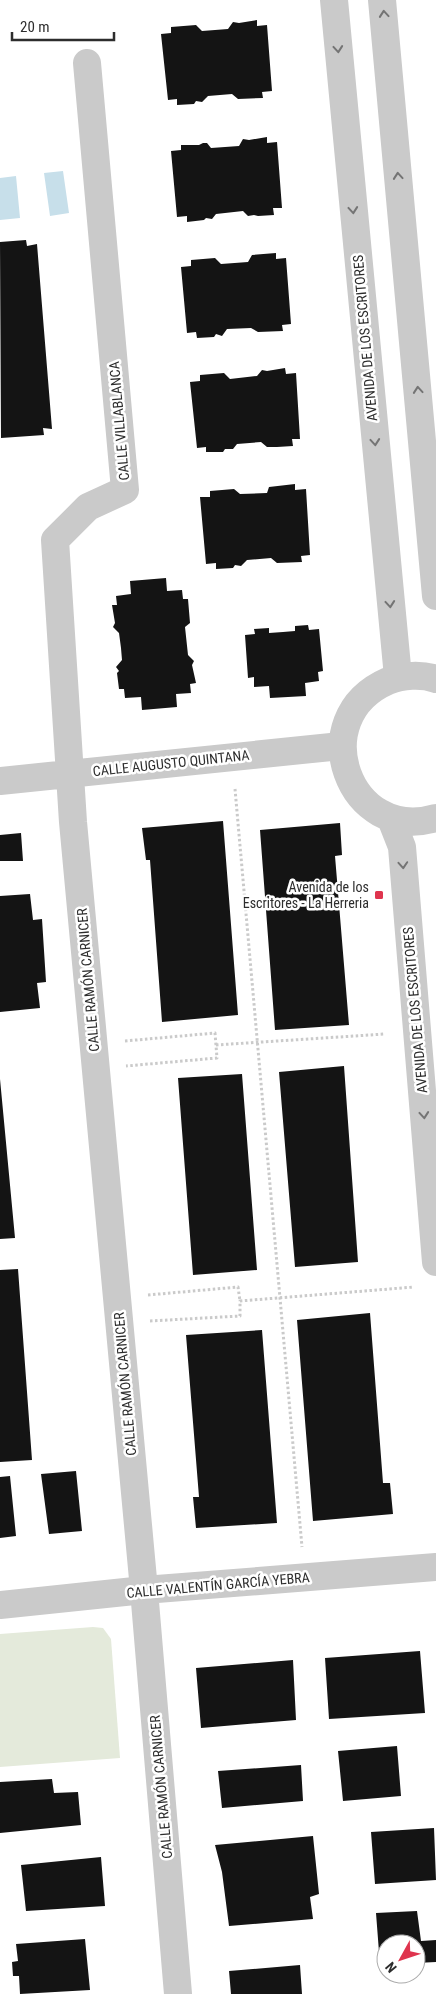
<svg xmlns="http://www.w3.org/2000/svg" width="436" height="1994" viewBox="0 0 436 1994" font-family="'Roboto Condensed',sans-serif">
	<rect width="100%" height="100%" fill="#fff"/>
	<!-- green -->
	<path fill="#e4eadb" d="M93 1627 103 1628 111 1639 120 1758 0 1767V1634Z"/>
	<!-- water -->
	<path fill="#c7dfea" d="M63 171 69 213 50 216 44 173Z
		M16 176 20 218 0 220V178Z"/>
	<!-- building -->
	<path fill="#141414" d="M257 20V26L267 25 272 91 262 92 263 98 238 99 232 94 208 96 202 102 196 101 194 104 177 105V99L168 100 161 34 171 33V27L196 25 202 31 228 29 233 22 239 23Z
		M267 137V143L277 142 282 208H273L274 215 258 216 254 215 248 216 243 211 216 214 212 219 206 218 204 220 187 222V216L177 217 171 151 181 150V145H199L203 143H207L211 148 239 146 243 139 249 140Z
		M26 240 27 246 37 244 52 429 43 428 44 435 1 438 0 242Z
		M276 253V259L286 258 291 324 282 325 283 331 258 332 251 328 227 329 222 336 216 334 214 337 197 338 196 332 187 333 181 267 191 266V260L215 258 221 264 248 262 252 255Z
		M285 368 286 374 296 373 300 439H292L293 446 277 447H267L261 442 237 444 233 449H225L223 452H206V447L197 448 190 382 200 381V375L224 373 230 379 257 376 262 370 267 371Z
		M295 484V490L306 489 310 555 301 556 302 562 277 563 271 558 247 560 241 566 235 565 233 568 216 569V563L206 564 200 497H210V491L234 489 240 494 267 493 269 487Z
		M166 578 167 591 182 590 183 599H188L190 623 185 627 188 655 194 661 192 665 196 683 190 684 191 693 176 694 177 707 142 710 141 697 125 698 124 689H119L117 673 119 671 116 667 122 660 121 648 119 633 113 627 115 623 112 605H117L116 596 131 594 130 581Z
		M308 625 309 630 319 629 323 671 318 672 319 681 305 683 306 696 270 698 269 686 254 687V677L248 678 245 635 255 634 254 629 269 628V633L283 632 295 631V626Z
		M223 821 238 1015 162 1022 150 860H146L142 828Z
		M340 823 342 855 335 856 349 1025 275 1030 260 830Z
		M21 833 23 861H0V835Z
		M30 894 33 920 42 919 46 982 37 983 40 1008 0 1012V896Z
		M344 1066 358 1262 295 1267 279 1072Z
		M242 1074 257 1270 193 1275 178 1078Z
		M0 1079 15 1238 0 1239Z
		M18 1269 32 1460 0 1462V1270Z
		M370 1313 383 1483H390L393 1514 313 1521 297 1320Z
		M262 1330 277 1523 196 1528 193 1497H199L186 1335Z
		M76 1471 82 1531 49 1534 41 1474Z
		M10 1476 16 1536 0 1538V1477Z
		M420 1651 425 1713 329 1719 325 1658Z
		M293 1660 296 1720 201 1728 196 1668Z
		M397 1746 401 1796 343 1801 338 1751Z
		M301 1765 303 1801 222 1808 218 1771Z
		M52 1779 54 1793 78 1792 81 1825 0 1833V1782Z
		M434 1828 436 1880 375 1884 371 1832Z
		M313 1836 319 1894 310 1897 313 1919 229 1926 222 1872 215 1845Z
		M101 1857 105 1906 26 1911 21 1865Z
		M417 1911 421 1941 436 1940V1962L416 1963V1944H386V1965H380L376 1913Z
		M85 1939 90 1990 20 1994 19 1976H13L12 1962 18 1961 16 1944Z
		M300 1965 302 1994H231L229 1971Z"/>
	<g fill="none" stroke-linecap="round" stroke-linejoin="round">
		<!-- path -->
		<path stroke="#cacaca" stroke-width="3" stroke-dasharray="2.5 2.5" stroke-linecap="butt" d="M235 789 302 1547
			M125 1041 215 1033 217 1058 126 1066
			M216 1045 385 1034
			M148 1295 238 1287 240 1301
			M150 1321 240 1316V1301L414 1287"/>
		<!-- minor -->
		<path stroke="#cacaca" stroke-width="28" d="M334 0 398 677
			M382 0 436 596
			M87 63 125 490 88 507 55 540 73 822 144 1590 178 1994
			M436 679C422 674 402 675 388 681 303 718 349 844 436 818
			M0 781 341 746
			M391 819 402 847 436 1262
			M0 1605 144 1590 436 1567"/>
	</g>
	<!-- one-way arrows -->
	<defs><path id="oneway-chevron" d="M-2-3.5L2.5 0L-2 3.5" fill="none" stroke-width="1.6" stroke-linecap="round" stroke-linejoin="round" transform="scale(1.25)"/></defs>
	<g stroke="#747474">
		<use href="#oneway-chevron" transform="translate(384 14) rotate(-95)"/>
		<use href="#oneway-chevron" transform="translate(338 49) rotate(85)"/>
		<use href="#oneway-chevron" transform="translate(398 176) rotate(-95)"/>
		<use href="#oneway-chevron" transform="translate(353 210) rotate(85)"/>
		<use href="#oneway-chevron" transform="translate(418 390) rotate(-95)"/>
		<use href="#oneway-chevron" transform="translate(375 442) rotate(85)"/>
		<use href="#oneway-chevron" transform="translate(390 604) rotate(85)"/>
		<use href="#oneway-chevron" transform="translate(403 865) rotate(86)"/>
		<use href="#oneway-chevron" transform="translate(424 1115) rotate(85)"/>
	</g>
	<!-- markers -->
	<rect fill="#df344e" stroke="#fff" stroke-width="2" x="374" y="890" width="10" height="10" rx="2.5"/>
	<g text-anchor="middle" stroke-width="5" stroke-linejoin="round" paint-order="stroke">
		<!-- street labels -->
		<g font-size="14" fill="#2d2d2d" stroke="#fff">
			<text transform="translate(365 338) rotate(-95)" y="5">AVENIDA DE LOS ESCRITORES</text>
			<text transform="translate(119 421) rotate(-95)" y="5">CALLE VILLABLANCA</text>
			<text transform="translate(171 763) rotate(-6)" y="5">CALLE AUGUSTO QUINTANA</text>
			<text transform="translate(88 980) rotate(-95)" y="5">CALLE RAMÓN CARNICER</text>
			<text transform="translate(415 1010) rotate(-95)" y="5">AVENIDA DE LOS ESCRITORES</text>
			<text transform="translate(125 1384) rotate(-95)" y="5">CALLE RAMÓN CARNICER</text>
			<text transform="translate(218 1585) rotate(-5)" y="5">CALLE VALENTÍN GARCÍA YEBRA</text>
			<text transform="translate(161 1787) rotate(-95)" y="5">CALLE RAMÓN CARNICER</text>
		</g>
		<!-- poi labels -->
		<g font-size="14" fill="#2d2d2d" stroke="#fff" text-anchor="end">
			<text x="369" y="892">Avenida de los<tspan x="369" dy="16">Escritores - La Herreria</tspan></text>
		</g>
	</g>
	<!-- north arrow -->
	<g transform="translate(401 1959) rotate(230)"><circle r="24" fill="#ffffff" stroke="#ababab"/>
	<path d="M0-4L9 19L0 12L-9 19Z" fill="#df344e"/>
	<text y="-8" font-size="14" font-weight="bold" text-anchor="middle" fill="#2d2d2d">N</text>
	</g>
	<!-- scale -->
	<path d="M12 32v8h102v-8" fill="none" stroke="#2d2d2d" stroke-width="2.5"/>
	<text x="20" y="32" font-size="15" fill="#2d2d2d" stroke="#ffffff" stroke-width="4" paint-order="stroke">20 m</text>
</svg>
